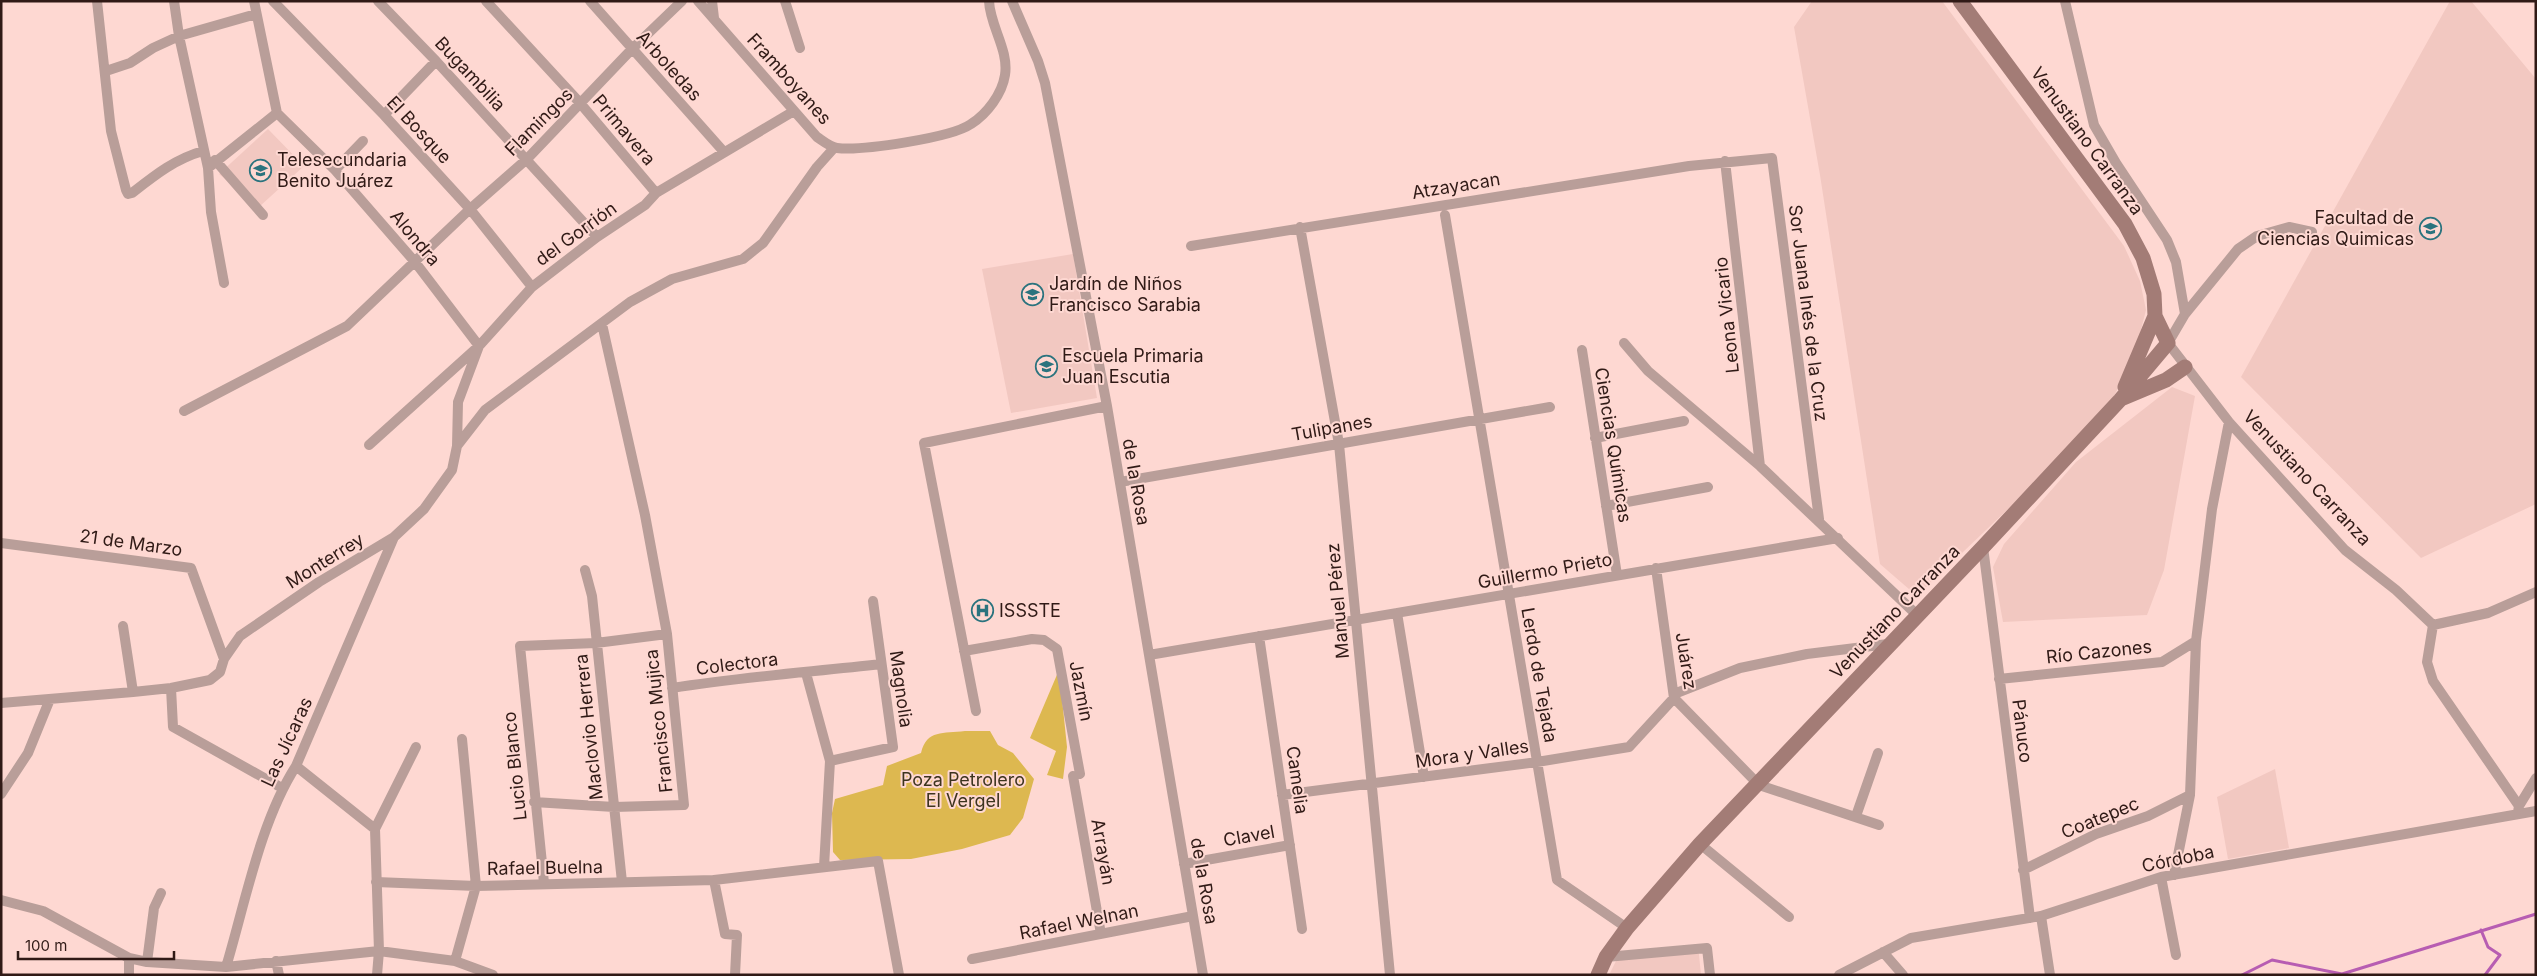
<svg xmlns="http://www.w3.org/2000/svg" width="2537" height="976" viewBox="0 0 2537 976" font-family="Inter,sans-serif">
	<rect width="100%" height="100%" fill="#fed8d2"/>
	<!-- built -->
	<path fill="#f2c8c1" d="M1812 1H1942L2124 246 2140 281 2146 310 2136 349 2120 385 2099 422 1917 596 1880 564 1820 175 1794 27Z
		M2450 1H2471L2536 79V504L2421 558 2241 377Z
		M268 129 304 166 259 207 219 174Z
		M1073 254 1097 398 1011 413 982 269Z
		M2172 387 2195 396 2164 570 2147 615 2003 622 1993 567 2004 544 2076 462Z
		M2275 769 2289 848 2228 859 2217 797Z
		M1698 945 1701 975H1609L1620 953Z"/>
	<!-- green -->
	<path fill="#ddb850" d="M1059 670 1067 747 1063 779 1047 775 1056 751 1030 738Z
		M965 731H990L998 745 1013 753 1034 779 1023 818 1010 835 962 849 911 859 840 860 833 852 832 813 835 799 883 785 887 766 921 753C927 729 943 734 965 731Z"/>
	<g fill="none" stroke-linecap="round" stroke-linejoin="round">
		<!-- stream -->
		<path stroke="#b75db2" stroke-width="3" d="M2481 930 2488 947 2500 955 2485 975
			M2242 975 2272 960 2342 974 2536 914"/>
		<!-- minor -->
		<path stroke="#b99e99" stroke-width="10" d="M97 1 111 131 126 190 128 194 132 193C155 175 175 159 203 151
			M174 1 179 36 208 168 211 212 224 283
			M254 1 277 113
			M273 1 384 115 470 209 532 287
			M378 1 436 61 597 237
			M486 1 580 103 656 193
			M590 1 724 152
			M698 1 817 137C823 141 830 147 837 148 861 151 951 138 971 124 987 114 1002 94 1005 75 1009 50 990 26 989 1
			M712 1 714 18
			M785 1 800 48
			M1012 1 1038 61 1045 83 1107 406 1203 975
			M2065 1 2094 125 2116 163 2167 240 2176 262 2185 314
			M106 71 130 63 153 48 179 36 256 14
			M277 113 335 170 415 262 479 346 369 445
			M384 115 436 61
			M215 160 263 215
			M1725 161 1760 466
			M208 168 277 113
			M335 170 363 141
			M1445 215 1557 880 1627 928
			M1300 227 1339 444 1390 975
			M2312 232 2289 227 2257 236 2238 249 2185 314 2168 343 2229 422 2345 550 2396 590 2433 625 2427 662 2433 681 2519 806
			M1191 246 1689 166 1772 158 1819 519
			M1624 343 1648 371 1760 466 1916 614
			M1582 350 1617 575
			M184 411 347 326 470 209 527 159 632 49 682 1
			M1595 438 1684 421
			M457 446 458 402 479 346 532 287 597 237 645 205 656 193 794 111
			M1120 482 1550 407
			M1606 506 1708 487
			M1 543 191 568 224 659
			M1983 547 2030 918
			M1656 568 1674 698 1759 785 1879 825
			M585 570 592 596 622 882
			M1397 613 1424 777
			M2433 625 2488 613 2536 592
			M123 626 133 692
			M1259 636 1302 929
			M964 651 1032 639 1044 640 1057 649 1080 774
			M1149 655 1838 538
			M806 673 830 761 824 867
			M1999 679 2162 662 2196 641
			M171 688 173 727 282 788
			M672 688C741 677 811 672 881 664
			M1674 694 1740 668 1807 654 1888 644
			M1 703 133 692 171 688 210 680 220 672 224 659 240 636 319 582 394 537 424 509 452 470 457 446 485 410 630 302 672 279 743 259 763 243 817 167 834 148
			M976 711 924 443 1107 406
			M830 761 893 747 873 601
			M296 766 375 829
			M1073 776 1101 934
			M1 794 28 753 50 699
			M1282 795 1537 762 1629 747 1674 698
			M534 802 614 807 684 805 667 634 645 515 602 324
			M2518 812 2519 806 2536 778
			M1856 816 1878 753
			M1700 844 1789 917
			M1184 864 1290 845
			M2023 870 2096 834 2148 816 2190 795
			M2174 875 2190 795 2196 641 2212 509 2229 422
			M2161 877 2176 955
			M714 880 725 934 737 935 735 975
			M376 882 476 886 714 880 878 861 899 975
			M544 883 520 646 596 643 667 634
			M1 900 43 911 129 958 147 962 226 967 379 951 455 961 493 975
			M2041 916 2050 975
			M1883 952 1903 975
			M1606 957 1707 948 1710 975
			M129 958V975
			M972 959 1193 916
			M276 961 279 975
			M455 961 476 886 462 739
			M147 962 154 908 161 893
			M226 967C245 904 260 822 296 766L394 537
			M377 975 379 951 375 829 416 747
			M1839 975 1911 938 2041 916 2161 877 2536 811"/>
		<!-- secondary -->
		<path stroke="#a37c76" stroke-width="15" d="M2125 387 2155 316
			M2123 398 2166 380 2185 367
			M1598 975 1606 957 1627 928 1700 844 1983 547 2120 400 2168 343 2155 316 2154 294 2143 258 2125 224 1960 1"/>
	</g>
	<!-- icons -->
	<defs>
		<symbol id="school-ring" viewBox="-11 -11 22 22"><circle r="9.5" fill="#fed8d2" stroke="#2b737e" stroke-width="1.5"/><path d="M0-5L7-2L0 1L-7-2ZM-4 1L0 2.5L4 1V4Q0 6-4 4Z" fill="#2b737e"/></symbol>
		<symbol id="university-ring" viewBox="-11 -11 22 22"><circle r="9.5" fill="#fed8d2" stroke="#2b737e" stroke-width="1.5"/><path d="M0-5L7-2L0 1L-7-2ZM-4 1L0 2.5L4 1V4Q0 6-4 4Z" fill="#2b737e"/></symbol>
		<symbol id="hospital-ring" viewBox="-11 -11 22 22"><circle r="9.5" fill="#fed8d2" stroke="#2b737e" stroke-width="1.5"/><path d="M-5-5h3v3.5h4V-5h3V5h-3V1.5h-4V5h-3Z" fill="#2b737e"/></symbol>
	</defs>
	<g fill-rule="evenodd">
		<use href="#school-ring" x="248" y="158" width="25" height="25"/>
		<use href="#university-ring" x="2418" y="216" width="25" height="25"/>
		<use href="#school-ring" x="1020" y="282" width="25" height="25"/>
		<use href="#school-ring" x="1034" y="354" width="25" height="25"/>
		<use href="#hospital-ring" x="970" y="598" width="25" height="25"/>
	</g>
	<g text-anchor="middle" stroke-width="4" stroke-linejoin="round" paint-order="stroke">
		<!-- street labels -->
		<g font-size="18" fill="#301a16" stroke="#fed8d2">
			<text transform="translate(669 66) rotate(48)" y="6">Arboledas</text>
			<text transform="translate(470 74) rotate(47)" y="6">Bugambilia</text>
			<text transform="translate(789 79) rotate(48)" y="6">Framboyanes</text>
			<text transform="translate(539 122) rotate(-45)" y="6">Flamingos</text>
			<text transform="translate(419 130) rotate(47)" y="6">El Bosque</text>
			<text transform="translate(624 130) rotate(50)" y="6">Primavera</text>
			<text transform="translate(2087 141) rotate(54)" y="6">Venustiano Carranza</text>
			<text transform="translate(1456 186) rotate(-9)" y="6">Atzayacan</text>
			<text transform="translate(576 234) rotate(-36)" y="6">del Gorrión</text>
			<text transform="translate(415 238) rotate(50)" y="6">Alondra</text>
			<text transform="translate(1808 313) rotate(83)" y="6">Sor Juana Inés de la Cruz</text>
			<text transform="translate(1727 315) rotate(-96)" y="6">Leona Vicario</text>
			<text transform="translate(1332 428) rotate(-10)" y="6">Tulipanes</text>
			<text transform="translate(1613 445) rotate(81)" y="6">Ciencias Químicas</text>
			<text transform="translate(2307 478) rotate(47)" y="6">Venustiano Carranza</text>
			<text transform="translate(1136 482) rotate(80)" y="6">de la Rosa</text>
			<text transform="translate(131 543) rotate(8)" y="6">21 de Marzo</text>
			<text transform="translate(325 561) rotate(-32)" y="6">Monterrey</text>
			<text transform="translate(1545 571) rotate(-10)" y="6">Guillermo Prieto</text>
			<text transform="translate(1338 601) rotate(-95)" y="6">Manuel Pérez</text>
			<text transform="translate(1895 612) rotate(-46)" y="6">Venustiano Carranza</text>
			<text transform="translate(2099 652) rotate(-6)" y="6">Río Cazones</text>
			<text transform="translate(1686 661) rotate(81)" y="6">Juárez</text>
			<text transform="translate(737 664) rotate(-7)" y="6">Colectora</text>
			<text transform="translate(1539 675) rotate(80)" y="6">Lerdo de Tejada</text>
			<text transform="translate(901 689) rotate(82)" y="6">Magnolia</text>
			<text transform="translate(1081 691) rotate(79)" y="6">Jazmín</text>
			<text transform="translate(659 721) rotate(-96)" y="6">Francisco Mujica</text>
			<text transform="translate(589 727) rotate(-96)" y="6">Maclovio Herrera</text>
			<text transform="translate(2022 731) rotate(83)" y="6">Pánuco</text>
			<text transform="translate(287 742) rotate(-65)" y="6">Las Jícaras</text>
			<text transform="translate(1472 754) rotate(-8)" y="6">Mora y Valles</text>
			<text transform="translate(515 766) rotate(-96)" y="6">Lucio Blanco</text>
			<text transform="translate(1297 780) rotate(82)" y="6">Camelia</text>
			<text transform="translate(2100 818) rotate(-22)" y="6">Coatepec</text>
			<text transform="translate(1249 836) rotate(-10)" y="6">Clavel</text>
			<text transform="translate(1103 852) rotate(80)" y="6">Arrayán</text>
			<text transform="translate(2178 859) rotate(-12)" y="6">Córdoba</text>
			<text transform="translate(545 868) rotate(-1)" y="6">Rafael Buelna</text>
			<text transform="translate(1204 881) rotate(80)" y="6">de la Rosa</text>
			<text transform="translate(1079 922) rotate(-11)" y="6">Rafael Welnan</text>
		</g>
		<!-- poi labels -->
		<g font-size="18" fill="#301a16" stroke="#fed8d2" text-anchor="start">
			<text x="277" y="166">Telesecundaria<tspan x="277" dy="21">Benito Juárez</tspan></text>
			<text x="2414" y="224" text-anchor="end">Facultad de<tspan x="2414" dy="21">Ciencias Quimicas</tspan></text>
			<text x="1049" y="290">Jardín de Niños<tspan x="1049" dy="21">Francisco Sarabia</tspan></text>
			<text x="1062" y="362">Escuela Primaria<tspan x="1062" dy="21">Juan Escutia</tspan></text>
			<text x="999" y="617">ISSSTE</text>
		</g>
		<!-- park labels -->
		<g font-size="18" fill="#3d341e" stroke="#fed8d2">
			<text x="963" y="786">Poza Petrolero<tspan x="963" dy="21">El Vergel</tspan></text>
		</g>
	</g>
	<!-- border -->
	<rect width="2537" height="976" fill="none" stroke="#301a16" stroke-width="5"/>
	<!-- scale -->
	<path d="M18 951v8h156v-8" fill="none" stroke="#301a16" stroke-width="2.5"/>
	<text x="25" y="951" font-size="15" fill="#301a16" stroke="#fed8d2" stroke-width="4" paint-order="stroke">100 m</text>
</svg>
